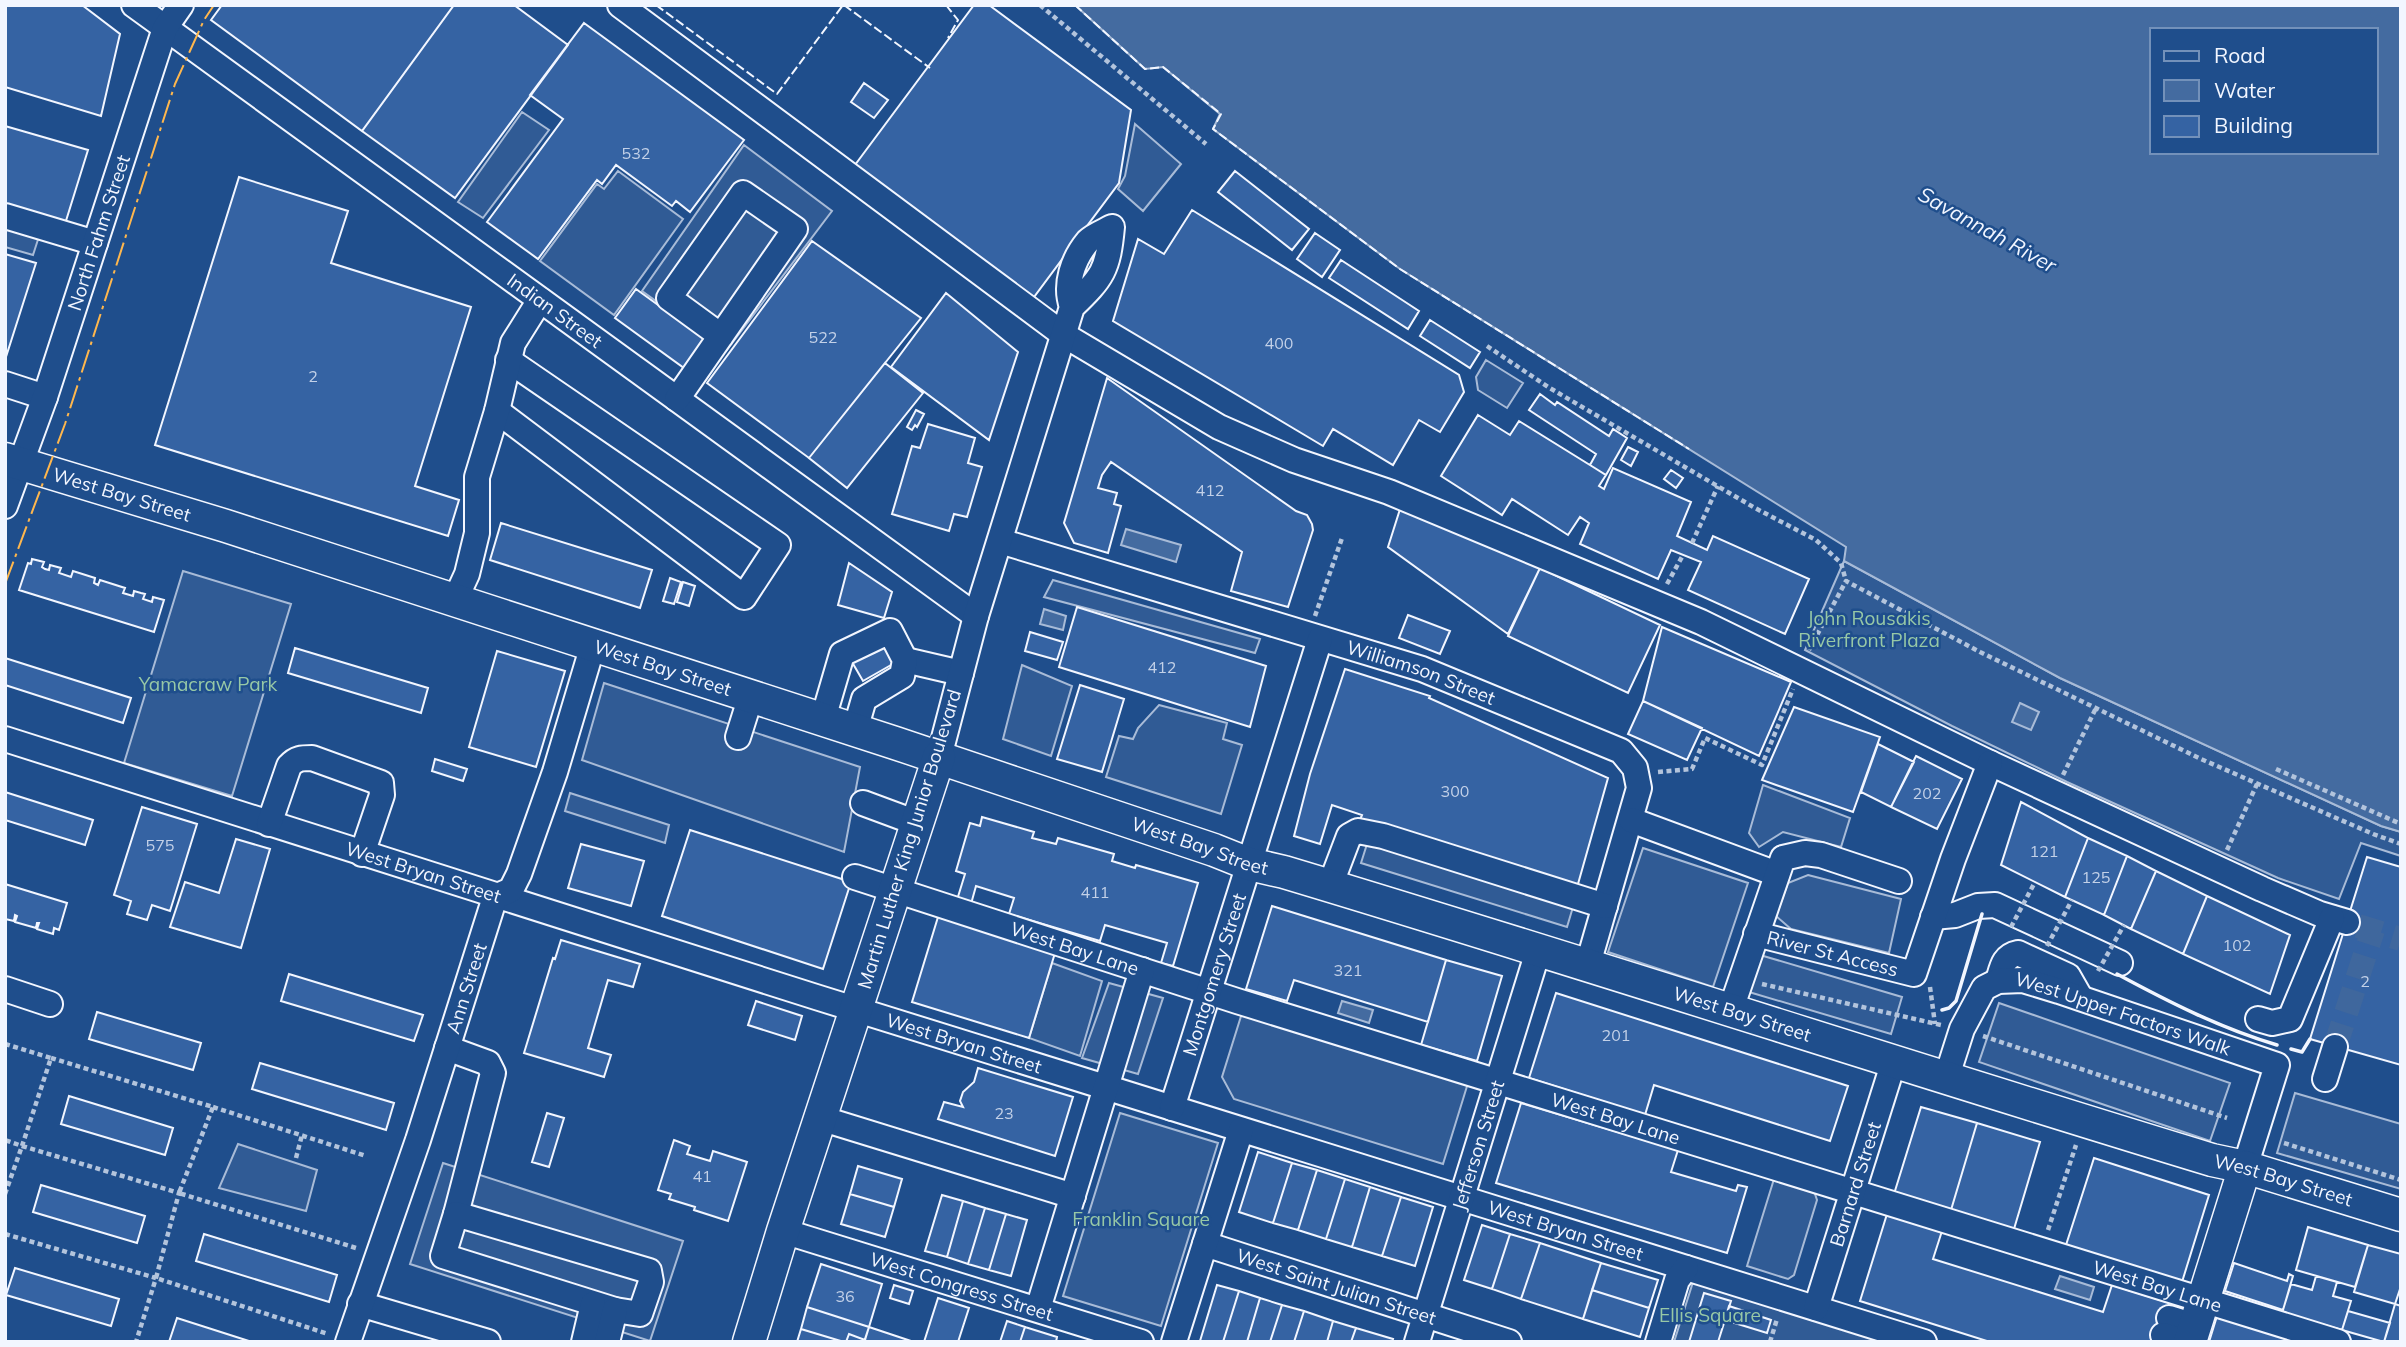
<svg xmlns="http://www.w3.org/2000/svg" width="2406" height="1347" viewBox="0 0 2406 1347" font-family="Mulish,sans-serif">
	<rect width="100%" height="100%" fill="#1f4e8c"/>
	<!-- built -->
	<path fill="#305b95" stroke="#a8bbd7" stroke-width="2" d="M522 112 549 130 483 218 458 202Z
		M1135 124 1181 164 1143 211 1118 189 1125 176Z
		M744 145 832 211 726 351 642 291Z
		M618 171 683 219 614 315 540 261 597 184 604 189Z
		M5 208 44 221 33 255 5 247Z
		M1486 360 1523 383 1507 408 1478 390 1476 377Z
		M1844 561 2060 678 2381 826 2401 832V856L2361 843 2339 899 2278 878 2067 782 1952 726 1805 650Z
		M183 571 291 604 232 796 124 763Z
		M1053 580 1260 639 1255 653 1044 597Z
		M1022 665 1072 686 1051 756 1003 739Z
		M604 683 860 767 844 852 582 760Z
		M1159 705 1227 723 1223 739 1242 745 1221 814 1106 777 1119 736 1133 739 1138 728Z
		M1763 785 1850 818 1841 847 1783 832 1759 847 1749 833Z
		M570 793 669 825 665 843 565 811Z
		M1367 844 1573 907 1567 927 1361 863Z
		M1643 848 1748 883 1713 987 1608 952Z
		M1808 875 1901 899 1889 953 1791 929 1776 916 1788 883Z
		M1760 955 1902 997 1891 1034 1749 992Z
		M1052 963 1102 981 1080 1056 1029 1038Z
		M1109 983 1163 998 1138 1074 1082 1058Z
		M1999 1003 2230 1083 2210 1141 1979 1062Z
		M1242 1013 1468 1083 1443 1164 1234 1099 1222 1077Z
		M2295 1093 2401 1124V1189L2277 1153Z
		M1120 1113 1218 1143 1161 1326 1063 1296Z
		M238 1144 317 1170 306 1211 219 1188Z
		M443 1163 683 1241 650 1341 410 1264Z
		M1774 1179 1814 1191 1817 1200 1794 1275 1788 1279 1747 1266Z
		M1693 1282 1885 1342H1674Z"/>
	<!-- water -->
	<path fill="#446ba0" stroke="#a8bbd7" stroke-width="2" fill-rule="evenodd" d="M1075 5H2401V832L2381 826 2060 678 1844 561 1846 547 1400 269 1213 129 1220 114 1163 67 1145 69ZM2152 30H2376V152H2152Z
		M1126 529 1181 545 1176 562 1121 545Z
		M1044 609 1066 616 1063 630 1040 624Z
		M2020 703 2039 712 2031 730 2012 722Z
		M1342 1001 1373 1010 1369 1023 1338 1013Z
		M2060 1276 2094 1287 2090 1300 2055 1289Z"/>
	<!-- building -->
	<path fill="#3563a3" stroke="#f2f6ff" stroke-width="2" d="M5 5H82L120 34 101 116 5 87Z
		M222 5H454L362 131 211 20Z
		M454 5H514L568 45 455 198 362 131Z
		M974 5H989L1131 110 1119 183 1031 301 852 169Z
		M584 23 744 140 690 212 676 201 672 206 616 165 602 184 597 180 538 259 487 222 563 119 530 95Z
		M864 83 888 100 874 118 851 102Z
		M5 126 88 150 65 224 5 221Z
		M1235 171 1309 229 1292 250 1218 192Z
		M239 177 348 211 331 263 471 307 415 486 459 500 448 536 155 445Z
		M1192 210 1459 375 1464 392 1440 432 1419 420 1393 465 1333 429 1323 446 1113 321 1138 239 1164 254Z
		M1315 233 1340 250 1322 277 1297 259Z
		M812 241 921 318 809 458 707 383Z
		M5 254 36 263 5 360Z
		M1341 260 1419 311 1408 329 1329 278Z
		M636 289 705 339 684 368 615 318Z
		M946 293 1018 352 989 440 891 367Z
		M1430 320 1480 352 1470 368 1420 336Z
		M885 363 923 393 847 488 809 458Z
		M1107 378 1296 511 1307 515 1312 524 1313 530 1288 607 1231 591 1242 552 1111 462 1102 475 1098 488 1117 493 1114 504 1121 506 1108 553 1074 543 1064 523Z
		M1540 394 1555 405 1557 402 1609 436 1613 429 1627 438 1606 475 1590 465 1596 454 1529 410Z
		M916 410 924 414 917 427 915 425 912 430 907 427Z
		M1478 415 1510 435 1519 421 1606 475 1599 486 1604 489 1613 468 1691 502 1677 536 1707 550 1713 536 1809 579 1785 634 1688 590 1701 562 1671 550 1658 579 1580 544 1589 523 1580 517 1568 535 1512 499 1502 515 1441 476Z
		M928 424 975 438 968 463 982 467 967 517 954 514 949 531 892 514 912 446 920 448Z
		M1628 447 1638 452 1631 466 1621 460Z
		M1671 470 1683 478 1676 488 1664 479Z
		M1401 506 1540 568 1508 634 1388 547Z
		M501 523 652 570 640 608 490 560Z
		M32 559 44 562 42 567 45 569 49 570 50 565 61 568 59 573 71 577 73 571 95 578 94 583 98 585 100 580 125 588 123 593 133 596 134 591 141 593 145 594 143 599 152 602 153 597 164 600 154 632 19 590 28 563 31 564Z
		M849 563 892 592 884 618 838 605Z
		M1540 568 1660 625 1628 693 1508 636Z
		M670 578 681 582 674 604 663 601Z
		M683 582 695 586 689 606 677 602Z
		M1077 607 1266 666 1250 727 1059 667Z
		M1408 615 1450 631 1440 654 1399 638Z
		M1662 627 1791 682 1759 756 1643 701Z
		M1030 632 1063 642 1057 660 1025 651Z
		M886 642 898 661 863 681 852 662Z
		M295 648 428 688 421 713 288 673Z
		M497 651 565 671 536 767 469 747Z
		M5 658 131 698 123 723 5 685Z
		M1345 669 1430 696 1429 698 1608 778 1576 891 1357 827 1362 815 1332 805 1320 844 1294 836 1310 774Z
		M1080 685 1124 699 1102 772 1057 759Z
		M1643 701 1702 728 1687 760 1628 734Z
		M1794 707 1880 737 1853 812 1762 780Z
		M1878 744 1914 762 1891 807 1861 792Z
		M1916 756 1962 779 1937 829 1891 807Z
		M435 759 467 769 463 781 432 771Z
		M5 792 93 820 85 845 5 820Z
		M2021 802 2088 838 2065 897 2001 865Z
		M142 807 197 824 170 911 152 905 147 920 127 914 131 901 114 895Z
		M982 817 1034 832 1032 838 1056 844 1058 838 1114 854 1112 861 1135 868 1136 865 1198 883 1173 966 1161 963 1167 943 1105 925 1100 941 1009 914 1014 898 976 886 971 904 957 900 965 874 956 871 970 823 980 826Z
		M690 830 851 882 823 969 662 916Z
		M2088 838 2127 856 2104 915 2065 897Z
		M236 839 270 849 241 948 170 927 185 882 219 893Z
		M581 844 644 861 631 906 568 888Z
		M2127 856 2156 871 2131 929 2104 915Z
		M2367 857 2401 867V1065L2310 1039Z
		M2156 871 2207 896 2183 954 2131 929Z
		M5 884 67 903 59 930 54 928 53 934 37 929 39 923H37L36 928 15 922 17 916 15 915 14 921 5 919Z
		M2207 896 2290 935 2270 994 2183 954Z
		M1272 906 1446 960 1428 1022 1294 980 1287 1001 1246 989Z
		M938 917 1055 953 1029 1038 912 1002Z
		M561 940 640 964 633 987 608 980 588 1048 611 1055 604 1077 524 1053 553 958 555 959Z
		M1446 960 1502 976 1477 1061 1421 1045Z
		M289 974 423 1015 414 1041 281 1001Z
		M1556 993 1848 1086 1830 1141 1654 1085 1645 1115 1529 1078Z
		M756 1001 802 1016 795 1040 748 1025Z
		M97 1012 201 1043 193 1070 89 1039Z
		M260 1063 394 1103 386 1130 252 1089Z
		M978 1068 1073 1097 1055 1156 938 1119 944 1102 963 1107 960 1101 963 1092 974 1082Z
		M69 1096 173 1128 165 1155 61 1124Z
		M1521 1103 1678 1150 1671 1172 1736 1191 1738 1185 1747 1187 1727 1253 1496 1183Z
		M1921 1107 1977 1123 1951 1210 1894 1194Z
		M547 1113 564 1118 549 1167 532 1162Z
		M1977 1123 2040 1142 2014 1229 1951 1210Z
		M674 1140 690 1146 687 1154 710 1161 713 1151 747 1162 728 1221 694 1210 695 1207 669 1199 671 1194 658 1190Z
		M1258 1152 1292 1163 1273 1223 1239 1212Z
		M2094 1158 2209 1195 2182 1282 2066 1245Z
		M1292 1163 1317 1170 1298 1230 1273 1223Z
		M858 1166 902 1179 894 1207 850 1194Z
		M1317 1170 1345 1179 1326 1239 1298 1230Z
		M1345 1179 1370 1187 1352 1247 1326 1239Z
		M41 1185 145 1216 137 1243 33 1212Z
		M1370 1187 1401 1197 1382 1256 1352 1247Z
		M850 1194 894 1207 885 1237 841 1224Z
		M942 1195 963 1201 947 1257 925 1251Z
		M1401 1197 1433 1207 1415 1266 1382 1256Z
		M963 1201 985 1208 968 1264 947 1257Z
		M985 1208 1006 1214 989 1270 968 1264Z
		M1006 1214 1027 1220 1011 1276 989 1270Z
		M1887 1214 1942 1231 1933 1259 2103 1312 2112 1285 2173 1304 2161 1342H1990L1860 1301Z
		M1482 1225 1510 1234 1492 1289 1464 1280Z
		M2308 1227 2368 1245 2355 1287 2296 1270Z
		M204 1234 337 1275 329 1302 196 1261Z
		M1510 1234 1540 1243 1521 1299 1492 1289Z
		M1540 1243 1601 1263 1583 1319 1521 1299Z
		M2368 1245 2401 1254V1286L2395 1304 2354 1292Z
		M1601 1263 1658 1280 1649 1308 1592 1290Z
		M2234 1263 2287 1281 2289 1274 2293 1276 2283 1310 2225 1291Z
		M821 1264 882 1284 869 1327 807 1307Z
		M15 1268 119 1299 111 1326 6 1295Z
		M2316 1276 2337 1282 2333 1296 2351 1301 2342 1330 2282 1313 2291 1284 2312 1290Z
		M894 1285 913 1291 909 1304 890 1298Z
		M1217 1285 1239 1291 1223 1342H1203L1200 1341Z
		M1592 1290 1649 1308 1640 1337 1583 1319Z
		M1239 1291 1260 1298 1247 1342H1223Z
		M1704 1293 1731 1301 1718 1342H1689Z
		M938 1298 969 1308 958 1342H924Z
		M1260 1298 1282 1305 1270 1342H1247Z
		M2395 1304 2401 1306V1342H2384Z
		M1282 1305 1304 1311 1294 1342H1270Z
		M1729 1306 1771 1320 1767 1333 1725 1320Z
		M807 1307 869 1327 865 1340 849 1334 846 1342H844L801 1329Z
		M1304 1311 1333 1321 1327 1342H1294Z
		M2348 1311 2390 1323 2384 1342 2342 1330Z
		M2217 1316 2298 1342H2209Z
		M177 1318 252 1342H169Z
		M1007 1321 1025 1327 1020 1342H1000Z
		M1333 1321 1356 1328 1351 1342H1327Z
		M869 1327 914 1342H864Z
		M1025 1327 1057 1337 1056 1342H1020Z
		M1356 1328 1393 1339 1392 1342H1351Z
		M801 1329 844 1342H797Z
		M849 1334 865 1340 864 1342H846Z"/>
	<g fill="none" stroke-linecap="round" stroke-linejoin="round">
		<!-- minor-tunnel -->
		<path stroke="#3f679d" stroke-width="24" stroke-dasharray="24 12" stroke-linecap="butt" d="M2358 926 2401 939
			M2335 1047 2373 930"/>
		<defs>
			<g id="minor">
				<path id="s1" d="M134 5 976 616"/>
				<path d="M620 5 1064 335 1219 427 1294 460 1389 492 1701 622 1990 763 2262 889 2320 914 2347 922"/>
				<path d="M5 216 95 243"/>
				<path d="M5 384 45 397"/>
				<path d="M677 399 795 229 743 193 669 298 721 336"/>
				<path d="M497 411 744 597 778 545 508 360"/>
				<path id="s2" d="M5 506 45 397 165 28 181 5"/>
				<path id="s3" d="M1000 541 1422 669 1621 751 1635 768 1639 788 1588 964"/>
				<path d="M455 600 467 574 477 533V477L497 411 513 343 540 300"/>
				<path d="M905 660 961 673"/>
				<path d="M823 719 842 654 890 631 905 660 902 676 864 699 855 730"/>
				<path d="M738 737 751 696"/>
				<path id="s4" d="M5 739 816 997 1924 1342"/>
				<path d="M939 757 976 616 1072 307C1103 277 1108 270 1112 227 1105 231 1094 235 1088 241 1073 259 1064 284 1072 307"/>
				<path d="M863 803 917 823"/>
				<path d="M1631 820 1777 874"/>
				<path d="M269 824 289 766C296 758 302 758 312 758L381 783 382 795 362 854"/>
				<path id="s5" d="M855 877 1237 1001 2338 1342"/>
				<path d="M1330 886 1349 836 1358 831 1383 836 1605 906"/>
				<path d="M1933 917 1955 915 1978 906 1995 905 2120 963"/>
				<path id="s6" d="M1756 934 1914 974 1953 859 1990 763"/>
				<path d="M1998 981C2002 968 2003 956 2018 953L2068 976 2080 997"/>
				<path d="M5 989 50 1004"/>
				<path d="M1731 1009 1783 858 1805 853 1821 855 1899 881"/>
				<path d="M2258 1019 2272 1023 2290 1019 2332 918"/>
				<path d="M447 1048 488 1063 493 1073 456 1214"/>
				<path id="s7" d="M1946 1079 1962 1029 1984 988 1998 981 2023 980 2059 991 2277 1065 2245 1167"/>
				<path d="M2325 1079 2335 1047"/>
				<path id="s8" d="M1172 1108 1320 639"/>
				<path d="M820 1118 1073 1196"/>
				<path d="M456 1214 649 1271 651 1282 640 1314 615 1310 443 1256Z"/>
				<path id="s9" d="M783 1231 1141 1342"/>
				<path id="s10" d="M1205 1244 1509 1342"/>
				<path d="M360 1304 488 1342"/>
				<path id="s11" d="M1816 1308 1894 1061"/>
				<path d="M1038 1309 1142 970"/>
				<path d="M2169 1318 2195 1326"/>
				<path d="M2163 1335 2186 1342"/>
				<path id="s12" d="M348 1342 418 1140 495 897 511 890 519 874 555 772 593 645"/>
				<path d="M584 1342 593 1304"/>
				<path d="M607 1342 615 1310"/>
				<path d="M1174 1342 1241 1130"/>
				<path id="s13" d="M1417 1342 1539 948"/>
				<path d="M1658 1342 1677 1280 1686 1268"/>
			</g>
			<g id="major">
				<path id="s14" d="M5 459 226 526 895 743 1214 850 1249 864 1284 872C1594 965 1902 1066 2212 1160L2245 1167 2401 1215"/>
				<path d="M749 1342 783 1231 939 757"/>
				<path d="M2190 1342 2245 1167"/>
			</g>
		</defs>
		<!-- minor casing -->
		<use href="#minor" stroke="#f2f6ff" stroke-width="28"/>
		<!-- major casing -->
		<use href="#major" stroke="#f2f6ff" stroke-width="35"/>
		<!-- path -->
		<path stroke="#b3c4dc" stroke-width="4.5" stroke-dasharray="5 3.5" stroke-linecap="butt" d="M1040 5 1206 144
			M1487 346 1548 387 1755 508 1816 540 1841 563 1846 581
			M1692 543 1718 486
			M1667 584 1683 555
			M1315 616 1342 538
			M1809 650 1846 581 1980 652 2201 759 2373 834 2401 844
			M2276 769 2401 824
			M1658 772 1692 769 1705 738 1762 765 1793 689
			M2063 775 2096 708
			M2227 850 2257 784
			M1762 984 1941 1025
			M1930 987 1935 1024
			M1983 1036 2227 1118
			M5 1044 51 1058 22 1146 5 1140
			M51 1058 213 1107 179 1193 356 1248
			M213 1107 366 1156
			M2284 1143 2401 1180
			M296 1158 302 1135
			M5 1194 22 1146 179 1193 156 1278 328 1334
			M2048 1230 2076 1145
			M5 1234 156 1278 136 1342
			M1770 1342 1777 1319"/>
		<!-- minor -->
		<use href="#minor" stroke="#1f4e8c" stroke-width="24"/>
		<!-- major -->
		<use href="#major" stroke="#1f4e8c" stroke-width="32"/>
		<!-- path-bridge -->
		<path stroke="#b3c4dc" stroke-width="4.5" stroke-dasharray="5 3.5" stroke-linecap="butt" d="M2011 927 2035 882
			M2047 946 2072 900
			M2098 971 2124 925"/>
		<!-- fence -->
		<path stroke="#f2f6ff" stroke-width="2" stroke-dasharray="9 3.5" stroke-linecap="butt" d="M656 5 777 94 843 5
			M844 5 930 68
			M946 5 958 20 948 38
			M1075 5 1145 69 1163 67 1221 114 1213 129 1400 269 1689 449"/>
		<!-- wall -->
		<path stroke="#f2f6ff" stroke-width="3.5" d="M2117 974C2169 1002 2220 1028 2277 1045
			M1942 1010 1949 1008 1956 1001 1982 914
			M2291 1049 2302 1052 2310 1039"/>
		<!-- power -->
		<path stroke="#ffb74d" stroke-width="2" stroke-dasharray="24 5 3.5 5" stroke-linecap="butt" d="M5 584 65 424 175 84 204 20 214 5"/>
	</g>
	<g text-anchor="middle" stroke-width="5" stroke-linejoin="round" paint-order="stroke">
		<!-- number labels -->
		<g font-size="16" fill="#c3d1e8">
			<text x="636" y="159">532</text>
			<text x="823" y="343">522</text>
			<text x="1279" y="349">400</text>
			<text x="313" y="382">2</text>
			<text x="1210" y="496">412</text>
			<text x="1162" y="673">412</text>
			<text x="1455" y="797">300</text>
			<text x="1927" y="799">202</text>
			<text x="160" y="851">575</text>
			<text x="2044" y="857">121</text>
			<text x="2096" y="883">125</text>
			<text x="1095" y="898">411</text>
			<text x="2237" y="951">102</text>
			<text x="1348" y="976">321</text>
			<text x="2365" y="987">2</text>
			<text x="1616" y="1041">201</text>
			<text x="1004" y="1119">23</text>
			<text x="702" y="1182">41</text>
			<text x="845" y="1302">36</text>
		</g>
		<!-- street labels -->
		<g font-size="19" fill="#f2f6ff" stroke="#1f4e8c">
			<text dy="7" stroke="none"><textPath href="#s2" startOffset="289">North Fahm Street</textPath></text>
			<text dy="7" stroke="none"><textPath href="#s1" startOffset="520">Indian Street</textPath></text>
			<text dy="7" stroke="none"><textPath href="#s14" startOffset="122">West Bay Street</textPath></text>
			<text dy="7" stroke="none"><textPath href="#s14" startOffset="690">West Bay Street</textPath></text>
			<text dy="7" stroke="none"><textPath href="#s3" startOffset="441">Williamson Street</textPath></text>
			<text transform="translate(909 839) rotate(-73)" y="7">Martin Luther King Junior Boulevard</text>
			<text dy="7" stroke="none"><textPath href="#s14" startOffset="1256">West Bay Street</textPath></text>
			<text dy="7" stroke="none"><textPath href="#s4" startOffset="439">West Bryan Street</textPath></text>
			<text dy="7" stroke="none"><textPath href="#s5" startOffset="231">West Bay Lane</textPath></text>
			<text dy="7" stroke="none"><textPath href="#s6" startOffset="79">River St Access</textPath></text>
			<text dy="7" stroke="none"><textPath href="#s8" startOffset="140">Montgomery Street</textPath></text>
			<text dy="7" stroke="none"><textPath href="#s12" startOffset="373">Ann Street</textPath></text>
			<text dy="7" stroke="none"><textPath href="#s14" startOffset="1824">West Bay Street</textPath></text>
			<text dy="7" stroke="none"><textPath href="#s7" startOffset="245">West Upper Factors Walk</textPath></text>
			<text dy="7" stroke="none"><textPath href="#s4" startOffset="1006">West Bryan Street</textPath></text>
			<text dy="7" stroke="none"><textPath href="#s5" startOffset="798">West Bay Lane</textPath></text>
			<text dy="7" stroke="none"><textPath href="#s13" startOffset="206">Jefferson Street</textPath></text>
			<text dy="7" stroke="none"><textPath href="#s14" startOffset="2390">West Bay Street</textPath></text>
			<text dy="7" stroke="none"><textPath href="#s11" startOffset="130">Barnard Street</textPath></text>
			<text dy="7" stroke="none"><textPath href="#s4" startOffset="1636">West Bryan Street</textPath></text>
			<text dy="7" stroke="none"><textPath href="#s9" startOffset="187">West Congress Street</textPath></text>
			<text dy="7" stroke="none"><textPath href="#s10" startOffset="138">West Saint Julian Street</textPath></text>
			<text dy="7" stroke="none"><textPath href="#s5" startOffset="1365">West Bay Lane</textPath></text>
		</g>
		<!-- park labels -->
		<g font-size="19" fill="#97c8a6" stroke="#1f4e8c">
			<text x="1869" y="625">John Rousakis<tspan x="1869" dy="22">Riverfront Plaza</tspan></text>
			<text x="208" y="691">Yamacraw Park</text>
			<text x="1141" y="1226">Franklin Square</text>
			<text x="1710" y="1322">Ellis Square</text>
		</g>
		<!-- water labels -->
		<g font-size="21" font-style="italic" fill="#f2f6ff" stroke="#1f4e8c">
			<text transform="translate(1987 230) rotate(29)" y="7">Savannah River</text>
		</g>
	</g>
	<!-- border -->
	<rect width="2406" height="1347" fill="none" stroke="#f2f6ff" stroke-width="14"/>
	<!-- legend -->
	<rect x="2150" y="28" width="228" height="126" fill="#1f4e8c" stroke="#7391ba" stroke-width="2"/>
	<rect x="2164" y="51" width="35" height="10" fill="#1f4e8c" stroke="#7391ba" stroke-width="2"/>
	<text x="2214" y="63" font-size="21" fill="#f2f6ff">Road</text>
	<rect x="2164" y="80" width="35" height="21" fill="#446ba0" stroke="#7391ba" stroke-width="2"/>
	<text x="2214" y="98" font-size="21" fill="#f2f6ff">Water</text>
	<rect x="2164" y="116" width="35" height="21" fill="#3563a3" stroke="#7391ba" stroke-width="2"/>
	<text x="2214" y="133" font-size="21" fill="#f2f6ff">Building</text>
</svg>
